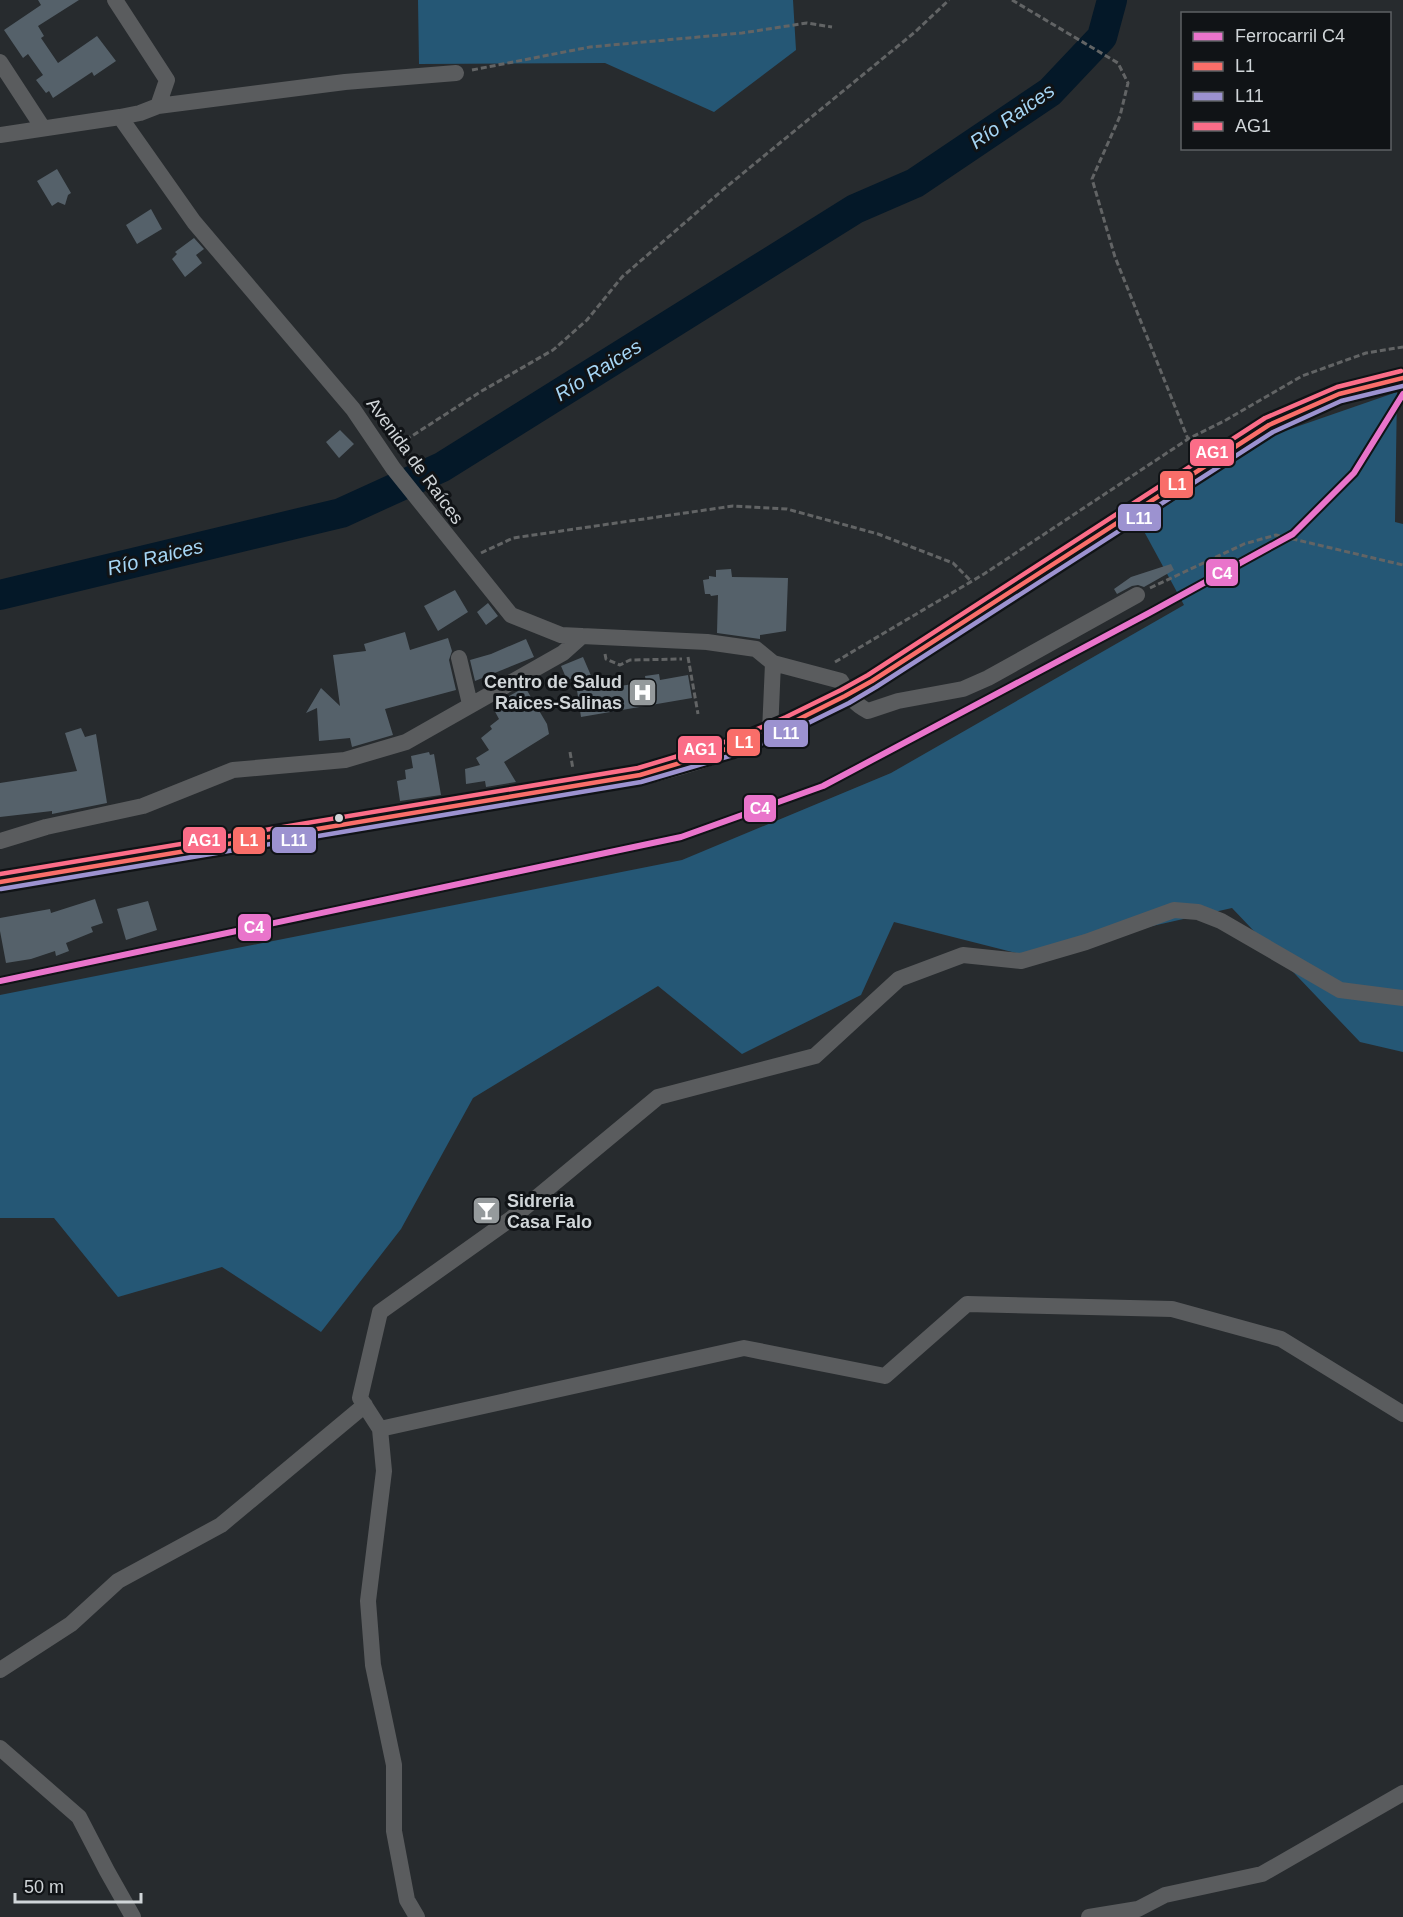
<svg xmlns="http://www.w3.org/2000/svg" width="1403" height="1917" viewBox="0 0 1403 1917" font-family="Helvetica,sans-serif">
	<rect width="100%" height="100%" fill="#272b2e"/>
	<!-- forest -->
	<path fill="#255775" d="M418 0H793L796 50 714 112 605 63 419 64Z
		M1397 392 1395 522 1403 524V1052L1360 1042 1232 908 1024 955 894 922 861 995 742 1054 658 986 473 1098 401 1229 321 1332 222 1267 118 1297 54 1218H0V995L682 860 891 773 1184 605 1140 524 1267 437Z"/>
	<g fill="none" stroke-linecap="round" stroke-linejoin="round">
		<!-- river -->
		<path stroke="#041828" stroke-width="30" d="M0 595 341 513 442 467 855 209 915 183 1050 92 1102 37 1112 0"/>
	</g>
	<!-- building -->
	<path fill="#55616a" d="M38 0H79L38 26 44 36 41 38 58 63 97 36 116 61 94 76 92 72 53 98 49 91 46 93 36 80 43 75 28 54 23 58 4 30 41 5Z
		M57 169 71 193 68 195 65 205 58 202 52 206 37 181Z
		M151 209 162 229 137 244 126 225Z
		M194 238 204 249 196 255 202 263 185 277 172 259 177 254 175 252Z
		M340 430 354 444 339 458 326 442Z
		M1171 564 1174 570 1144 587 1138 585 1132 586 1117 594 1114 589 1131 577Z
		M731 569 732 577 788 578 786 631 760 635V639L717 633 718 595 711 596 710 594H705L703 580 709 579V576L716 577V570Z
		M455 590 468 612 438 631 424 606Z
		M488 603 498 616 486 625 477 612Z
		M405 632 410 650 448 638 452 651 449 660 456 690 385 709 393 735 352 747 350 738 319 741 317 708 306 713 321 688 340 706 333 655 366 651 364 644Z
		M526 639 534 657 475 681 470 660 491 654Z
		M583 657 595 685 619 681 620 686 646 682 645 676 659 674 660 680 688 675 692 698 581 717 575 677 567 680 561 666Z
		M525 687 547 724 549 734 504 762 516 782 486 787 485 781 466 784 465 769 480 765 476 758 489 750 481 738 492 729 490 726 499 719 493 708 507 700 506 698Z
		M81 728 85 737 96 734 107 803 52 814V811L0 817V783L77 771 65 733Z
		M429 752 430 755 434 754 441 795 400 801 397 781 406 779 405 770 413 768 411 756Z
		M95 899 103 923 91 927 93 932 66 943 69 951 56 956 55 951 31 959 6 963 0 931V918L50 909 51 913Z
		M148 901 157 930 126 940 117 909Z"/>
	<g fill="none" stroke-linecap="round" stroke-linejoin="round">
		<!-- path -->
		<path stroke="#626465" stroke-width="3" stroke-dasharray="6 3" stroke-linecap="butt" d="M1012 0 1118 63 1128 83 1120 116 1092 179 1115 257 1188 439
			M472 70 590 47 742 33 807 23 832 27
			M398 445 480 392 553 350 587 320 622 277 725 188 915 32 949 0
			M481 553 513 538 733 506 787 509 878 534 953 563 971 581
			M1150 588 1244 544 1276 535 1403 565
			M605 654 606 659 620 665 630 660 682 659
			M688 657 698 714
			M835 662 984 574 1188 439 1226 420 1302 376 1366 353 1403 347
			M570 752 573 769"/>
		<!-- minor -->
		<path stroke="#5a5c5e" stroke-width="16" d="M0 62 43 128
			M158 106 345 82 456 73
			M120 117 194 222 353 409 393 468 511 615 561 635 707 642 756 649 773 663 841 681C848 695 854 704 868 711L898 701 963 689 988 678 1137 595
			M0 135 120 117 140 113 158 106 167 80 115 0
			M459 658 470 704
			M770 732 773 663
			M0 841 46 827 143 806 233 770 345 760 406 742 563 653 582 636
			M380 1429 744 1348 885 1376 967 1304 1172 1309 1281 1339 1403 1414
			M0 1670 71 1624 118 1581 221 1525 365 1405
			M0 1748 79 1817 107 1871 133 1917
			M417 1917 407 1900 394 1831V1765L373 1665 368 1601 384 1471 380 1429 360 1398 380 1312 512 1218 658 1097 815 1056 899 979 963 955 1021 961 1086 942 1174 910 1198 912 1221 921 1340 990 1403 998
			M1089 1917 1138 1909 1165 1895 1262 1874 1403 1793"/>
		<!-- major -->
		<path stroke="#636667" stroke-width="21" d="M0 882 640 775C721 756 801 723 872 681L1269 425 1339 394 1403 378"/>
		<defs>
			<path id="bus-1" d="M0 882 640 775 730 748 789 724 845 696 872 681 1269 425 1339 394 1403 378"/>
			<path id="bus-2" d="M1 889 641 782 733 755 792 731 849 703 876 687 1273 432 1341 401 1403 386"/>
			<path id="bus-3" d="M0 874 638 768 728 741 786 717 841 690 868 675 1265 418 1337 387 1401 371"/>
		</defs>
		<!-- bus-1 casing -->
		<use href="#bus-1" stroke="#101316" stroke-width="9"/>
		<!-- bus-2 casing -->
		<use href="#bus-2" stroke="#101316" stroke-width="9"/>
		<!-- bus-3 casing -->
		<use href="#bus-3" stroke="#101316" stroke-width="9"/>
		<!-- bus-1 -->
		<use href="#bus-1" stroke="#f96e69" stroke-width="4.5"/>
		<!-- bus-2 -->
		<use href="#bus-2" stroke="#9c92d0" stroke-width="4.5"/>
		<!-- bus-3 -->
		<use href="#bus-3" stroke="#fb6d88" stroke-width="4.5"/>
		<defs>
			<path id="rail-1" d="M0 981 681 837 823 786 1149 613 1293 534 1354 473 1403 394"/>
		</defs>
		<!-- rail-1 casing -->
		<use href="#rail-1" stroke="#101316" stroke-width="10"/>
		<!-- rail-1 -->
		<use href="#rail-1" stroke="#e974cb" stroke-width="6"/>
	</g>
	<!-- icons -->
	<defs>
		<symbol id="hospital-square" viewBox="-11 -11 22 22"><rect x="-9" y="-9" width="18" height="18" rx="4" fill="#959a9c" stroke="#101316"/><path d="M-5-5h3v3.5h4V-5h3V5h-3V1.5h-4V5h-3Z" fill="#fff"/></symbol>
		<symbol id="bar-square" viewBox="-11 -11 22 22"><rect x="-9" y="-9" width="18" height="18" rx="4" fill="#959a9c" stroke="#101316"/><path d="M-6-5H6L.8 .8V4.5H3.5V6h-7V4.5H-.8V.8Z" fill="#fff"/></symbol>
	</defs>
	<g fill-rule="evenodd">
		<use href="#hospital-square" x="626" y="676" width="33" height="33"/>
		<use href="#bar-square" x="470" y="1194" width="33" height="33"/>
	</g>
	<!-- markers -->
	<circle fill="#d0d5d8" stroke="#101316" stroke-width="2" cx="339" cy="818" r="5"/>
	<g text-anchor="middle" stroke-width="6" stroke-linejoin="round" paint-order="stroke">
		<!-- street labels -->
		<g font-size="18" fill="#d0d5d8" stroke="#101316">
			<text transform="translate(415 461) rotate(54)" y="6">Avenida de Raíces</text>
		</g>
		<!-- poi labels -->
		<g font-size="18" font-weight="bold" fill="#d0d5d8" stroke="#101316" text-anchor="end">
			<text x="622" y="688">Centro de Salud<tspan x="622" dy="21">Raices-Salinas</tspan></text>
			<text x="507" y="1207" text-anchor="start">Sidreria<tspan x="507" dy="21">Casa Falo</tspan></text>
		</g>
		<!-- water labels -->
		<g font-size="20" font-style="italic" fill="#a5d5f4" stroke="#101316">
			<text transform="translate(1012 116) rotate(-35)" y="7">Río Raices</text>
			<text transform="translate(598 370) rotate(-32)" y="7">Río Raices</text>
			<text transform="translate(155 557) rotate(-14)" y="7">Río Raices</text>
		</g>
	</g>
	<g stroke="#101316" stroke-width="2">
		<rect x="1189" y="438" width="46" height="29" rx="6" fill="#fb6d88"/>
		<rect x="1159" y="470" width="35" height="29" rx="6" fill="#f96e69"/>
		<rect x="1117" y="503" width="45" height="29" rx="6" fill="#9c92d0"/>
		<rect x="1205" y="558" width="34" height="29" rx="6" fill="#e974cb"/>
		<rect x="763" y="719" width="46" height="29" rx="6" fill="#9c92d0"/>
		<rect x="726" y="728" width="35" height="29" rx="6" fill="#f96e69"/>
		<rect x="677" y="735" width="46" height="29" rx="6" fill="#fb6d88"/>
		<rect x="743" y="794" width="34" height="29" rx="6" fill="#e974cb"/>
		<rect x="271" y="826" width="46" height="28" rx="6" fill="#9c92d0"/>
		<rect x="182" y="826" width="45" height="28" rx="6" fill="#fb6d88"/>
		<rect x="232" y="826" width="34" height="29" rx="6" fill="#f96e69"/>
		<rect x="237" y="913" width="35" height="29" rx="6" fill="#e974cb"/>
	</g>
	<g font-size="16" text-anchor="middle" font-weight="bold" fill="#fff">
		<text x="1212" y="458">AG1</text>
		<text x="1177" y="490">L1</text>
		<text x="1139" y="524">L11</text>
		<text x="1222" y="579">C4</text>
		<text x="786" y="739">L11</text>
		<text x="744" y="748">L1</text>
		<text x="700" y="755">AG1</text>
		<text x="760" y="814">C4</text>
		<text x="294" y="846">L11</text>
		<text x="204" y="846">AG1</text>
		<text x="249" y="846">L1</text>
		<text x="254" y="933">C4</text>
	</g>
	<!-- legend -->
	<rect x="1181" y="12" width="210" height="138" fill="#101316" stroke="#5d6164" stroke-width="1.5"/>
	<rect x="1193" y="32" width="30" height="9" fill="#e974cb" stroke="#5d6164" stroke-width="1.5"/>
	<text x="1235" y="42" font-size="18" fill="#d0d5d8">Ferrocarril C4</text>
	<rect x="1193" y="62" width="30" height="9" fill="#f96e69" stroke="#5d6164" stroke-width="1.5"/>
	<text x="1235" y="72" font-size="18" fill="#d0d5d8">L1</text>
	<rect x="1193" y="92" width="30" height="9" fill="#9c92d0" stroke="#5d6164" stroke-width="1.5"/>
	<text x="1235" y="102" font-size="18" fill="#d0d5d8">L11</text>
	<rect x="1193" y="122" width="30" height="9" fill="#fb6d88" stroke="#5d6164" stroke-width="1.5"/>
	<text x="1235" y="132" font-size="18" fill="#d0d5d8">AG1</text>
	<!-- scale -->
	<path d="M15 1893v9h126v-9" fill="none" stroke="#d0d5d8" stroke-width="3"/>
	<text x="24" y="1893" font-size="18" fill="#d0d5d8" stroke="#101316" stroke-width="4.5" paint-order="stroke">50 m</text>
</svg>
